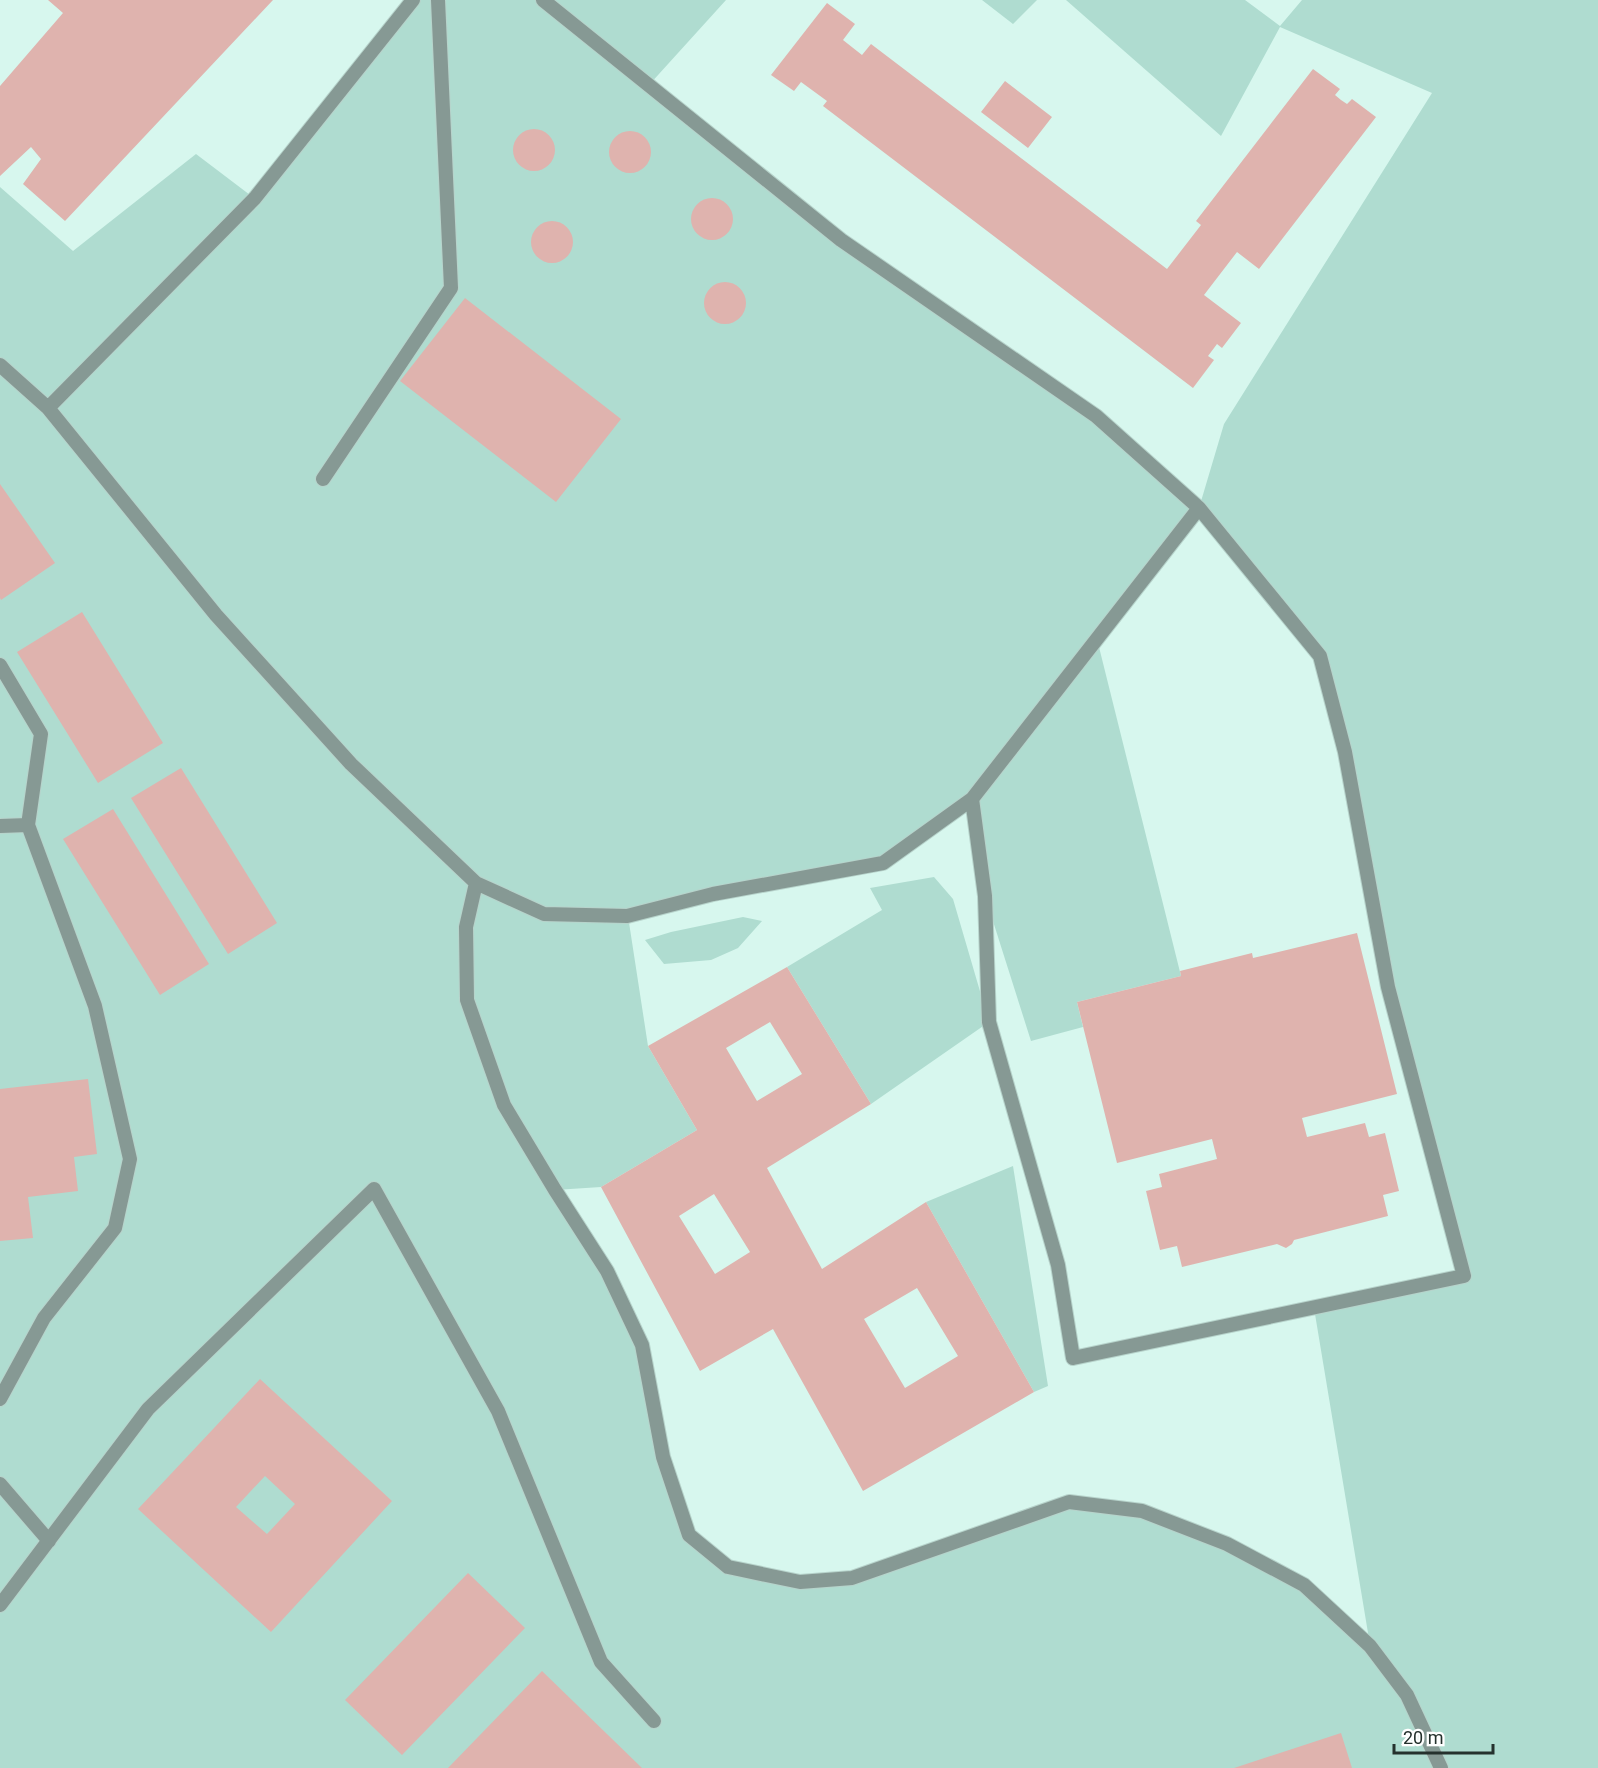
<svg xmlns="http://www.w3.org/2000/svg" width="1598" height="1768" viewBox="0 0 1598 1768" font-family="Roboto,sans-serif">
	<rect width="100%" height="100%" fill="#d7f7ee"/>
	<!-- green -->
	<path fill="#afdcd0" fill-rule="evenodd" d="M413 0H726L649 85 841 240 1096 416 1199 508 1224 424 1432 93 1280 27 1221 136 1066 0H1245L1280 26 1302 0H1598V1768H0V187L73 251 196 154 254 198ZM1199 508 1320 657 1388 987 1463 1277 1314 1308 1370 1645 1304 1585 1142 1511 1069 1502 852 1578 800 1582 728 1567 689 1535 663 1457 642 1345 555 1190 601 1187 697 1130 648 1046 628 916 883 863 972 799 985 896 1031 1041 1083 1027 1077 1002 1181 976 1097 639Z
		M982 0H1037L1013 24Z
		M934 877 953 899 989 1022 871 1104 787 967 882 910 870 888Z
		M743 917 762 921 738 948 711 960 664 964 645 940 671 932Z
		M1013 1166 1048 1386 1034 1392 926 1202Z"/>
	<!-- building -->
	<path fill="#dfb3ae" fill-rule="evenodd" d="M48 0H273L65 221 23 184 41 159 31 147 0 176V86L63 13Z
		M827 3 855 24 843 40 862 55 871 44 1167 269 1201 225 1196 221 1313 69 1340 89 1335 95 1341 100 1347 104 1352 99 1376 117 1259 269 1237 252 1204 295 1241 323 1222 348 1217 344 1208 356 1214 360 1193 388 823 106 827 101 801 82 794 91 771 75Z
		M1005 81 1052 117 1028 148 981 112Z
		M513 150a21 21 0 1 1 42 0a21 21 0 1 1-42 0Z
		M609 152a21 21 0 1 1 42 0a21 21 0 1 1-42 0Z
		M691 219a21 21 0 1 1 42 0a21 21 0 1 1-42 0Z
		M531 242a21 21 0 1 1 42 0a21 21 0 1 1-42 0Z
		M704 303a21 21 0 1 1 42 0a21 21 0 1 1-42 0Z
		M465 298 621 419 556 502 400 381Z
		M0 484 55 563 1 600 0 598Z
		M82 612 163 743 98 783 17 652Z
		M181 768 277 923 228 954 131 798Z
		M113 809 209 964 160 995 63 839Z
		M1357 933 1397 1094 1302 1118 1307 1137 1365 1123 1369 1137 1385 1133 1399 1191 1383 1195 1388 1216 1294 1240 1292 1244 1286 1248 1277 1244 1182 1267 1177 1246 1160 1250 1146 1191 1162 1187 1159 1174 1217 1159 1212 1139 1117 1163 1077 1002 1181 976 1180 971 1252 953 1253 958Z
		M787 967 871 1104 767 1168 822 1269 926 1202 1034 1392 863 1491 773 1329 700 1371 601 1187 697 1130 648 1046ZM770 1022 802 1074 757 1101 726 1048ZM714 1194 750 1252 715 1274 679 1216ZM917 1288 958 1356 905 1388 864 1319Z
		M88 1079 97 1154 74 1157 78 1191 28 1197 33 1238 0 1241V1089Z
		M260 1379 392 1501 271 1632 138 1509ZM265 1476 295 1504 267 1534 236 1507Z
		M468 1573 525 1628 402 1755 345 1700Z
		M542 1671 642 1768H448Z
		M1341 1733 1352 1768H1234Z"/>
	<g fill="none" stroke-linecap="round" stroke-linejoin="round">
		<defs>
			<path id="lane" d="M0 365 48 408 255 198 413 0
				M48 408 216 615 351 764 476 883 466 927 467 1000 504 1105 555 1190 607 1271 642 1345 663 1457 689 1535 728 1567 800 1582 852 1578 1069 1502 1142 1511 1227 1544 1304 1585 1370 1646 1407 1695 1441 1768
				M323 479 451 288 438 0
				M0 665 41 734 28 825 95 1006 130 1159 115 1228 44 1318 0 1399
				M972 799 985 896 989 1022 1058 1265 1073 1358 1464 1276 1388 987 1345 752 1320 656 1199 508
				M0 826 28 825
				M476 883 544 914 627 916 713 894 883 863 972 799 1199 508 1096 416 841 240 543 0
				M0 1484 49 1541
				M0 1605 148 1409 374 1189 498 1411 601 1662 654 1721"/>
		</defs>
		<!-- lane casing -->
		<use href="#lane" stroke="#b7d3cb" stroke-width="16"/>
		<!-- lane -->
		<use href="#lane" stroke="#869994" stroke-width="14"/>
	</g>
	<!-- scale -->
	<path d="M1394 1744v9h99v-9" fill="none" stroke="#25312d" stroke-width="3"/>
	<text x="1403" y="1744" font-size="18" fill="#25312d" stroke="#ffffff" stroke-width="4.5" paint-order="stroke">20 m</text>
</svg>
